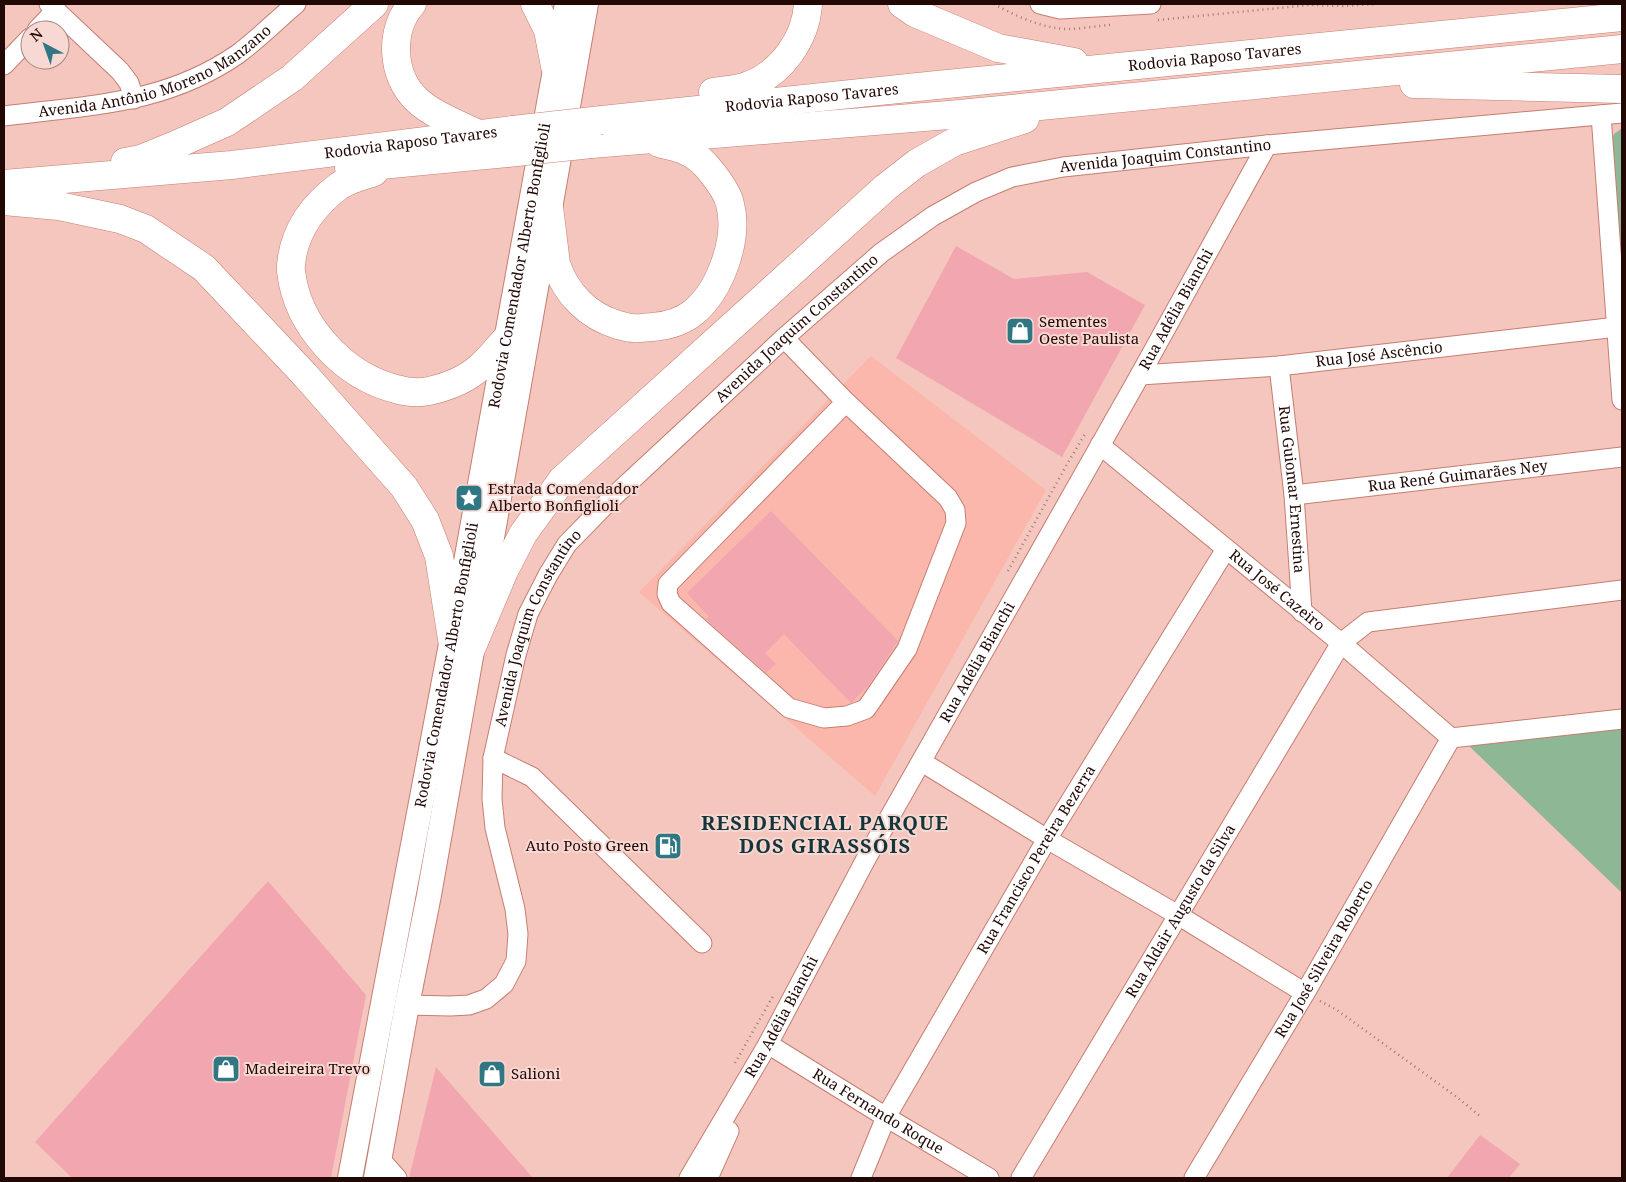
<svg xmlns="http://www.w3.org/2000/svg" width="1626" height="1182" viewBox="0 0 1626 1182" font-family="'Noto Serif',serif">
	<rect width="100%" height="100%" fill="#f5c6be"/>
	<!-- built -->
	<path fill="#fbb7ab" d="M871 356 1046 490 875 796 639 592Z"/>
	<!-- green -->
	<path fill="#8eb796" d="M1621 129H1622V277L1610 146 1614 134Z
		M1622 728V893L1468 745Z"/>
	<!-- building -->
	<path fill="#f2a6b0" d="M956 246 1014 279 1087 272 1145 305 1062 457 896 358Z
		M771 511 898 641 868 686 851 703 784 634 765 653 776 664 766 673 706 619 709 617 687 593Z
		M268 881 366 995 331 1178H72L35 1142Z
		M436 1067 533 1178H409Z
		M1480 1135 1520 1164 1509 1178H1447Z"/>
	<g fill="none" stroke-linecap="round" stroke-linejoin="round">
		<defs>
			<g id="minor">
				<path d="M49 4 120 71 129 83 134 99"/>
				<path d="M1040 4 1060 9 1151 4"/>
				<path d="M37 30 56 10"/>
				<path d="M4 65 30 38"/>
				<path d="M1601 115 1622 400"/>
				<path id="s1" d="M4 116C89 105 164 105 238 54 258 39 277 20 296 4"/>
				<path d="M784 338 846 402 948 498 955 510 956 523 907 649 866 709 847 716 824 718 789 708 671 603 667 594 668 584 846 402"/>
				<path id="s2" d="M1279 366 1294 495 1302 612"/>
				<path id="s3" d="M1140 375 1279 366 1617 327"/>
				<path id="s4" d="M1100 445 1341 643 1451 738"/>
				<path id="s5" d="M1294 495 1622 457"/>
				<path d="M1451 738 1622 719"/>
				<path d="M493 758 532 777 702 943"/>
				<path d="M922 762 1047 839 1178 915 1305 993"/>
				<path id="s6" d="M407 1005 450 1006 469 1005 486 999 504 984 516 961 518 934 515 909 495 828 492 799 493 758 516 655 528 614 548 575 567 544 612 498 784 338 881 253 933 216 976 192 1012 177 1063 167 1267 145 1622 113"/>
				<path id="s7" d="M768 1044 886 1117 989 1178"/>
				<path d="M380 1159 397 1178"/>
				<path id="s8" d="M689 1178 768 1044 867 857 1140 375 1267 145"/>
				<path d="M708 1178 729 1131"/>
				<path id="s9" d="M861 1178 886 1117 1047 839 1226 549"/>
				<path id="s10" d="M1021 1178 1341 643 1368 622 1622 590"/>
				<path id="s11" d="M1194 1178 1305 993 1451 738"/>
			</g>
			<g id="major">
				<path id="s12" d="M350 1178 452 639 567 4"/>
				<path d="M376 1178 407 1005 429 895 586 4"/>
			</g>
			<g id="highway">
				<path d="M412 4C389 30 391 76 417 100 433 115 458 124 478 134"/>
				<path d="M535 4 548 30 555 66"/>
				<path d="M902 4 915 13 998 48 1074 62"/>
				<path d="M1414 84 1622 89"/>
				<path d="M713 92C724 90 737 90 747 86 781 74 806 39 808 4"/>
				<path id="s13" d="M602 120 937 85 1622 17"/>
				<path d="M591 144 949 115 1622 49"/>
				<path d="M125 162 141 159 173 146 227 122 292 78 374 4"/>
				<path d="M349 168 507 153"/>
				<path d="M374 172C363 176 349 179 339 186 315 204 297 227 292 257 292 261 290 267 291 271 297 326 344 376 396 389 406 392 419 393 429 391 447 387 467 379 480 367 490 358 498 348 506 339"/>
				<path id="s14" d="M4 184 232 165 513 130"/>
				<path d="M4 201 59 206 120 219 146 229 204 268 305 375 404 487 425 520 439 556 452 639"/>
				<path d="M549 207 556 264C566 294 588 316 618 325 623 326 628 328 633 328 639 329 646 327 652 327 667 326 683 321 694 312 721 289 739 238 730 204 728 194 720 183 713 174 707 166 698 156 688 152 679 147 668 146 659 143"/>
				<path d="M471 649 504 571 523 534 562 480 886 187 917 163 954 142 1025 119"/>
			</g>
		</defs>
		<!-- minor casing -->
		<use href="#minor" stroke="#c57e71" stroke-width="21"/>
		<!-- major casing -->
		<use href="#major" stroke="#c57e71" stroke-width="26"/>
		<!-- highway casing -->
		<use href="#highway" stroke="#c57e71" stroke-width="29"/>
		<!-- path -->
		<path stroke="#9f7973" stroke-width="2.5" stroke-dasharray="1 4" stroke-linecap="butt" d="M994 4C1012 14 1035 25 1056 28 1073 31 1093 26 1110 25
			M1158 20 1309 5 1343 6 1376 4
			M1008 571 1066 466 1085 434
			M1320 1001 1337 1010 1458 1098 1480 1116
			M735 1063 773 996"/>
		<!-- minor -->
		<use href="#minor" stroke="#fff" stroke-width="19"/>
		<!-- major -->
		<use href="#major" stroke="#fff" stroke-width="24"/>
		<!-- highway -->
		<use href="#highway" stroke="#fff" stroke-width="28"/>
		<defs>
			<path id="highway-bridge" d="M513 130 602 120
				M507 153 591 144"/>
		</defs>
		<!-- highway-bridge casing -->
		<use href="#highway-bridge" stroke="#c57e71" stroke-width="29" stroke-linecap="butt"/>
		<!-- highway-bridge -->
		<use href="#highway-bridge" stroke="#fff" stroke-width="28"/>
	</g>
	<!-- icons -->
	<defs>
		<symbol id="shop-square" viewBox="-11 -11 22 22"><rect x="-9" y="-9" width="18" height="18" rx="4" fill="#307783" stroke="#f7d8d2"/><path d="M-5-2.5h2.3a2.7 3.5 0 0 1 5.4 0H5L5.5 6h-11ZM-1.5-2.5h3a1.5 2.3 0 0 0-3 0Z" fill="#fff"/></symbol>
		<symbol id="sight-square" viewBox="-11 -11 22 22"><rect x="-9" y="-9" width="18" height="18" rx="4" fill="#307783" stroke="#f7d8d2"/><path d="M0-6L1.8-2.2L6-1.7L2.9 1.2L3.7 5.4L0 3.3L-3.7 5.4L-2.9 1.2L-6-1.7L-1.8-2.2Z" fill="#fff"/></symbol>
		<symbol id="fuel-square" viewBox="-11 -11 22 22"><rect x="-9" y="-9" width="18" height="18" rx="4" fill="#307783" stroke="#f7d8d2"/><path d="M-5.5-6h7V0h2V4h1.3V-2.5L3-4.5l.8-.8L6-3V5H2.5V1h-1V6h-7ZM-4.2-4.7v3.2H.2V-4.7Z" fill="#fff"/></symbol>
	</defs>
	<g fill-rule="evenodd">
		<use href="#shop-square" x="1004" y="315" width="32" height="32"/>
		<use href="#sight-square" x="453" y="482" width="32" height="32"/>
		<use href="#fuel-square" x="652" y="830" width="32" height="32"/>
		<use href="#shop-square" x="210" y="1053" width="32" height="32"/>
		<use href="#shop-square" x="476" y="1058" width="32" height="32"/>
	</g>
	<g text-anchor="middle" stroke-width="4" stroke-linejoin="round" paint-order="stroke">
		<!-- street labels -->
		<g font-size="15" fill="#220805" stroke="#f7d8d2">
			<text dy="5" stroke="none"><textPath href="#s13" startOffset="616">Rodovia Raposo Tavares</textPath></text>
			<text dy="5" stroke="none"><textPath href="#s1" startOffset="160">Avenida Antônio Moreno Manzano</textPath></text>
			<text dy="5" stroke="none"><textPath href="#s13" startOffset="211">Rodovia Raposo Tavares</textPath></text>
			<text dy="5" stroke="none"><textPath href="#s14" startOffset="409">Rodovia Raposo Tavares</textPath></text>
			<text dy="5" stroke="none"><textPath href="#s6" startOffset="1299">Avenida Joaquim Constantino</textPath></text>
			<text dy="5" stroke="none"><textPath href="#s12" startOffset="928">Rodovia Comendador Alberto Bonfiglioli</textPath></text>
			<text dy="5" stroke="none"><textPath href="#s8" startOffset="996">Rua Adélia Bianchi</textPath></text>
			<text dy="5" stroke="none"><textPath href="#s6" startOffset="879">Avenida Joaquim Constantino</textPath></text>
			<text dy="5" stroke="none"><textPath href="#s3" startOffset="240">Rua José Ascêncio</textPath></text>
			<text dy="5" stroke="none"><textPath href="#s5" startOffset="165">Rua René Guimarães Ney</textPath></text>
			<text dy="5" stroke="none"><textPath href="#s2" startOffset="124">Rua Guiomar Ernestina</textPath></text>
			<text dy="5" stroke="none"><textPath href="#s4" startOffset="229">Rua José Cazeiro</textPath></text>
			<text dy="5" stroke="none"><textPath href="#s6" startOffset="474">Avenida Joaquim Constantino</textPath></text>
			<text dy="5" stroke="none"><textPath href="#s8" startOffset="591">Rua Adélia Bianchi</textPath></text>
			<text dy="5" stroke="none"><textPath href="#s12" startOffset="522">Rodovia Comendador Alberto Bonfiglioli</textPath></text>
			<text dy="5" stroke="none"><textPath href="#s9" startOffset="364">Rua Francisco Pereira Bezerra</textPath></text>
			<text dy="5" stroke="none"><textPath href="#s10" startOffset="311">Rua Aldair Augusto da Silva</textPath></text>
			<text dy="5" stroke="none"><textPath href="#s11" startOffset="255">Rua José Silveira Roberto</textPath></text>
			<text dy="5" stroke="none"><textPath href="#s8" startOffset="186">Rua Adélia Bianchi</textPath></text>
			<text dy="5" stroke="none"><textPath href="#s7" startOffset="129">Rua Fernando Roque</textPath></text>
		</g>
		<!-- poi labels -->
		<g font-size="15" fill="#220805" stroke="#f7d8d2" text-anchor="start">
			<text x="1039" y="327">Sementes<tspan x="1039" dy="17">Oeste Paulista</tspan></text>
			<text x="488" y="494">Estrada Comendador<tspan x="488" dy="17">Alberto Bonfiglioli</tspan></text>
			<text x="649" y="851" text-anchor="end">Auto Posto Green</text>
			<text x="245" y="1074">Madeireira Trevo</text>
			<text x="511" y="1079">Salioni</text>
		</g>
		<!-- district labels -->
		<g font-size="20" font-weight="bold" letter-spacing="1" fill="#14363b" stroke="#f7d8d2">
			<text x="825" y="830">RESIDENCIAL PARQUE<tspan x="825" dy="23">DOS GIRASSÓIS</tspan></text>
		</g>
	</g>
	<!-- border -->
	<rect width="1626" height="1182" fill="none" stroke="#220805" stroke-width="10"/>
	<!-- north arrow -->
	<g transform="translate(45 45) rotate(319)"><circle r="24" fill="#f7d8d2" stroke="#a28580"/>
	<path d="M0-4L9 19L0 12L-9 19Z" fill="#307783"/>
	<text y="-8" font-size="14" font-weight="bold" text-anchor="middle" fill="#220805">N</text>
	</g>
</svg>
